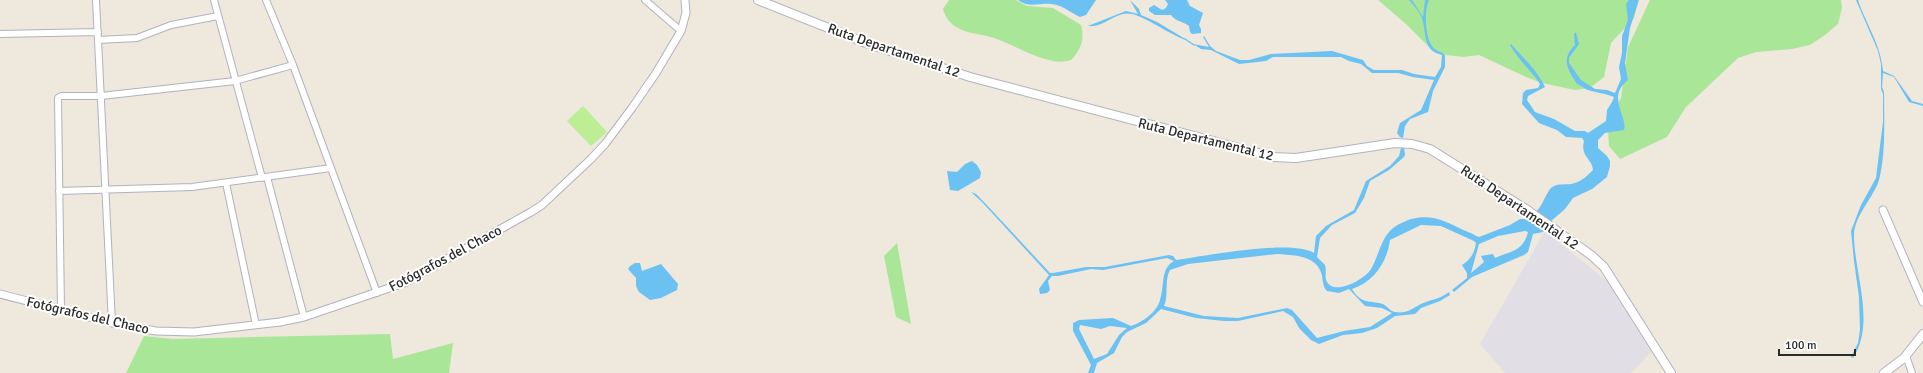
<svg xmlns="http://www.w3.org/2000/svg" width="1923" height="373" viewBox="0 0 1923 373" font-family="Signika,sans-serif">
	<rect width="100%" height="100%" fill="#eee8dd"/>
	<!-- industrial -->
	<path fill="#e1dee6" d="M1545 231 1607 281 1651 352 1631 373H1505L1480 344Z"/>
	<!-- green -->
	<path fill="#aae698" d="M949 0H1016L1027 6 1053 8 1081 25C1085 39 1081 50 1071 60 1048 68 1016 45 994 38 983 34 968 34 958 28 950 24 945 17 943 9Z
		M1378 0H1638L1634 18 1611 43 1604 77 1590 88 1575 90 1542 83 1526 77 1479 55 1463 57 1446 55 1430 48 1406 24Z
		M1650 0H1841L1842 8 1838 24 1825 35 1810 45 1792 49 1756 52 1738 58 1686 107 1667 137 1620 159 1609 146 1608 129 1612 113 1621 98 1628 47Z
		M897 243 911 324 896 317 884 256Z
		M390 334 393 359 453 343 449 373H126L144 336 172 339Z"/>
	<!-- pitch -->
	<path fill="#bdee93" d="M583 106 607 132 591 146 567 121Z"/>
	<!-- water -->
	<path fill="#6cc1f3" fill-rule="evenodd" d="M1018 0H1096L1086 15 1080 17C1071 13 1061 4 1051 4 1039 3 1028 8 1018 0Z
		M1130 0 1139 9 1141 15 1157 22 1187 40C1179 40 1146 17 1132 14 1117 10 1104 28 1088 26L1126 11 1138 14Z
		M1165 0H1187L1190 6 1203 13 1199 25 1201 29V33L1192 34 1190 32 1189 26C1183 21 1176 22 1171 15H1155L1149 11V8L1154 5 1162 10 1166 8 1168 4Z
		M1409 0H1412L1423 17 1425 0H1429C1424 10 1425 37 1432 46 1435 51 1441 51 1445 55V67L1433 91 1428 112 1410 119 1405 126 1403 138 1400 137 1397 133 1400 123 1421 110 1434 80 1413 77 1398 73H1372L1361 64 1349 61 1341 57H1273L1266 61 1239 64 1211 50 1201 49 1193 44 1209 47 1203 37 1204 36 1210 46 1216 51 1240 60H1249L1271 54 1332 51 1363 60 1367 66 1374 70H1402L1414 74 1435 77 1441 67 1442 55C1424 51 1426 36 1423 22 1422 14 1414 6 1409 0Z
		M1629 0H1639L1630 28 1625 63 1628 80C1606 97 1628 116 1624 130L1605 133 1598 140V148L1607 156 1610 161V166L1607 177 1592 189 1573 198 1565 209 1550 222 1536 212C1543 205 1545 195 1551 188 1558 182 1567 186 1575 183 1582 181 1588 175 1593 170 1592 158 1580 157 1584 141L1582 138 1566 137 1557 130 1539 123 1522 104 1523 93 1526 90 1538 88 1540 84C1531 70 1518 60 1510 45L1511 44C1522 57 1538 71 1545 87L1528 96 1527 100 1535 112 1554 119 1575 131H1585L1588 133 1606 121 1607 110 1612 102 1614 97C1605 93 1597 93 1588 90 1584 89 1581 85 1577 84 1567 69 1561 58 1575 45L1574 34 1576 32 1579 44 1569 58V63L1581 80 1595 89 1607 90 1615 93 1621 79 1619 67 1622 53V36L1628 20 1626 4Z
		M1856 0H1858C1866 24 1881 45 1883 71L1894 76 1912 101 1923 104V106L1909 102 1894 77 1883 73 1882 87 1884 92C1884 119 1886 153 1879 180 1874 197 1854 216 1854 235 1854 273 1876 323 1853 358L1851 357 1858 343 1860 330 1859 297 1854 261 1851 231 1861 205 1876 178 1883 122V94L1881 89V64L1878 51Z
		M1401 148H1404L1405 155 1404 157 1389 170 1370 181 1364 198 1355 213 1332 225 1320 238 1317 257 1325 265C1327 271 1324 277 1327 282 1335 296 1365 279 1371 269 1378 258 1381 238 1392 229 1396 225 1406 221 1411 219 1434 213 1448 223 1468 232 1472 233 1475 236 1479 237L1510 225 1520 219H1530L1546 229 1543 232 1533 234 1528 252 1524 255 1472 277 1454 292 1452 290 1467 278V273L1462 265C1471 259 1474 254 1476 243L1474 241 1441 226 1421 225 1390 240C1387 262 1374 282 1352 289 1361 304 1367 300 1383 304 1387 306 1391 312 1395 312 1406 314 1412 309 1421 304 1431 299 1439 300 1449 292L1450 295 1440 301 1421 308 1415 314 1395 316 1377 328 1362 333 1343 335 1319 344 1311 340 1299 328 1293 317 1283 311 1238 321H1224L1196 318 1161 309 1146 323 1127 332 1122 337 1114 353 1097 363 1094 373H1088L1091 365 1073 331V323L1079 320 1113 318 1131 326C1143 322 1157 312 1160 300 1165 285 1160 269 1174 261L1167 258 1103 270 1091 269 1058 276H1052L1048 281 1050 290 1047 293 1040 294 1039 289 1049 275 982 202 971 192 976 194 983 201 1050 273H1053L1086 267H1105L1169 255 1173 256 1176 260C1205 256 1291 239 1314 253L1316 236 1326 226 1354 210 1366 181 1390 166 1399 156ZM1525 231 1528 232C1523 252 1511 251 1495 258L1493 254 1481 256 1484 262 1471 273 1479 244 1498 236ZM1277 254C1291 255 1313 255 1320 270 1324 277 1321 285 1327 291L1339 293 1349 289 1365 306 1382 308 1392 313 1370 327 1344 331 1317 338 1292 310 1287 308 1238 318 1204 316 1164 306C1169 296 1164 280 1170 270L1188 264ZM1080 325 1101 329 1110 326 1127 328 1119 335 1107 354 1094 359 1079 329Z
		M972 161 977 165 981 172 980 178 958 191 950 190 947 171 957 172 965 164Z
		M635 263H640L642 271 661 264 678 284 677 290 661 298 650 300 639 292 636 286V278L628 269 630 266Z"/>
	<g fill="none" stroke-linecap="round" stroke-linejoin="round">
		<!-- stream -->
		<path stroke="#6cc1f3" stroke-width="1.5" d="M1185 39 1194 45"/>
		<defs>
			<path id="minor" d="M96 0 112 323
				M214 0 262 178
				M266 0 293 65 377 293
				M645 0 681 31
				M0 34 98 32
				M98 40 137 38 171 25 218 16
				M267 177 304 317
				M226 183 256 325
				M59 191 192 187 331 168
				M61 310 58 98 61 96H101L235 81 293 65
				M1906 356 1912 373"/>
			<path id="tertiary" d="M1883 210 1923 302
				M0 294 112 323 156 331 194 332 280 322 304 317 404 283 531 212 542 205 591 159 605 144 632 108 656 73 681 31 686 13 685 0"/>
			<path id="secondary" d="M758 0 866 43 970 77 1273 157 1296 158 1395 143 1412 144 1430 149 1529 211 1591 255 1604 267 1671 373
				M1884 373 1904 358 1923 334"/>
		</defs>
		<!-- minor casing -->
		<use href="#minor" stroke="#b1b2bf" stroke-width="8"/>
		<!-- tertiary casing -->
		<use href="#tertiary" stroke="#b1b2bf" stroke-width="9"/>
		<!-- secondary casing -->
		<use href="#secondary" stroke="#b1b2bf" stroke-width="10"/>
		<!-- minor -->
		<use href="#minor" stroke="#fff" stroke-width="6"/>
		<!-- tertiary -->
		<use href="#tertiary" stroke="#fff" stroke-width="7"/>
		<!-- secondary -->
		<use href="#secondary" stroke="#fff" stroke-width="8"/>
	</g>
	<g text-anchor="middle" stroke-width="4" stroke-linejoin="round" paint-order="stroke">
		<!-- street labels -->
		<g font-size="14" fill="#2b2b2b" stroke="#fff">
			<text transform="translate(894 50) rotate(19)" y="5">Ruta Departamental 12</text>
			<text transform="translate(1206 139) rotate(14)" y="5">Ruta Departamental 12</text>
			<text transform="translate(1520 207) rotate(34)" y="5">Ruta Departamental 12</text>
			<text transform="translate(445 258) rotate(-28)" y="5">Fotógrafos del Chaco</text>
			<text transform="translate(88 315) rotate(13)" y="5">Fotógrafos del Chaco</text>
		</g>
	</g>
	<!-- scale -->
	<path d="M1779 349v6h76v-6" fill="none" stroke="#2b2b2b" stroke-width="2"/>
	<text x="1785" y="349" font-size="12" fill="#2b2b2b" stroke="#ffffff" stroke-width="3" paint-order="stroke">100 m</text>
</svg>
